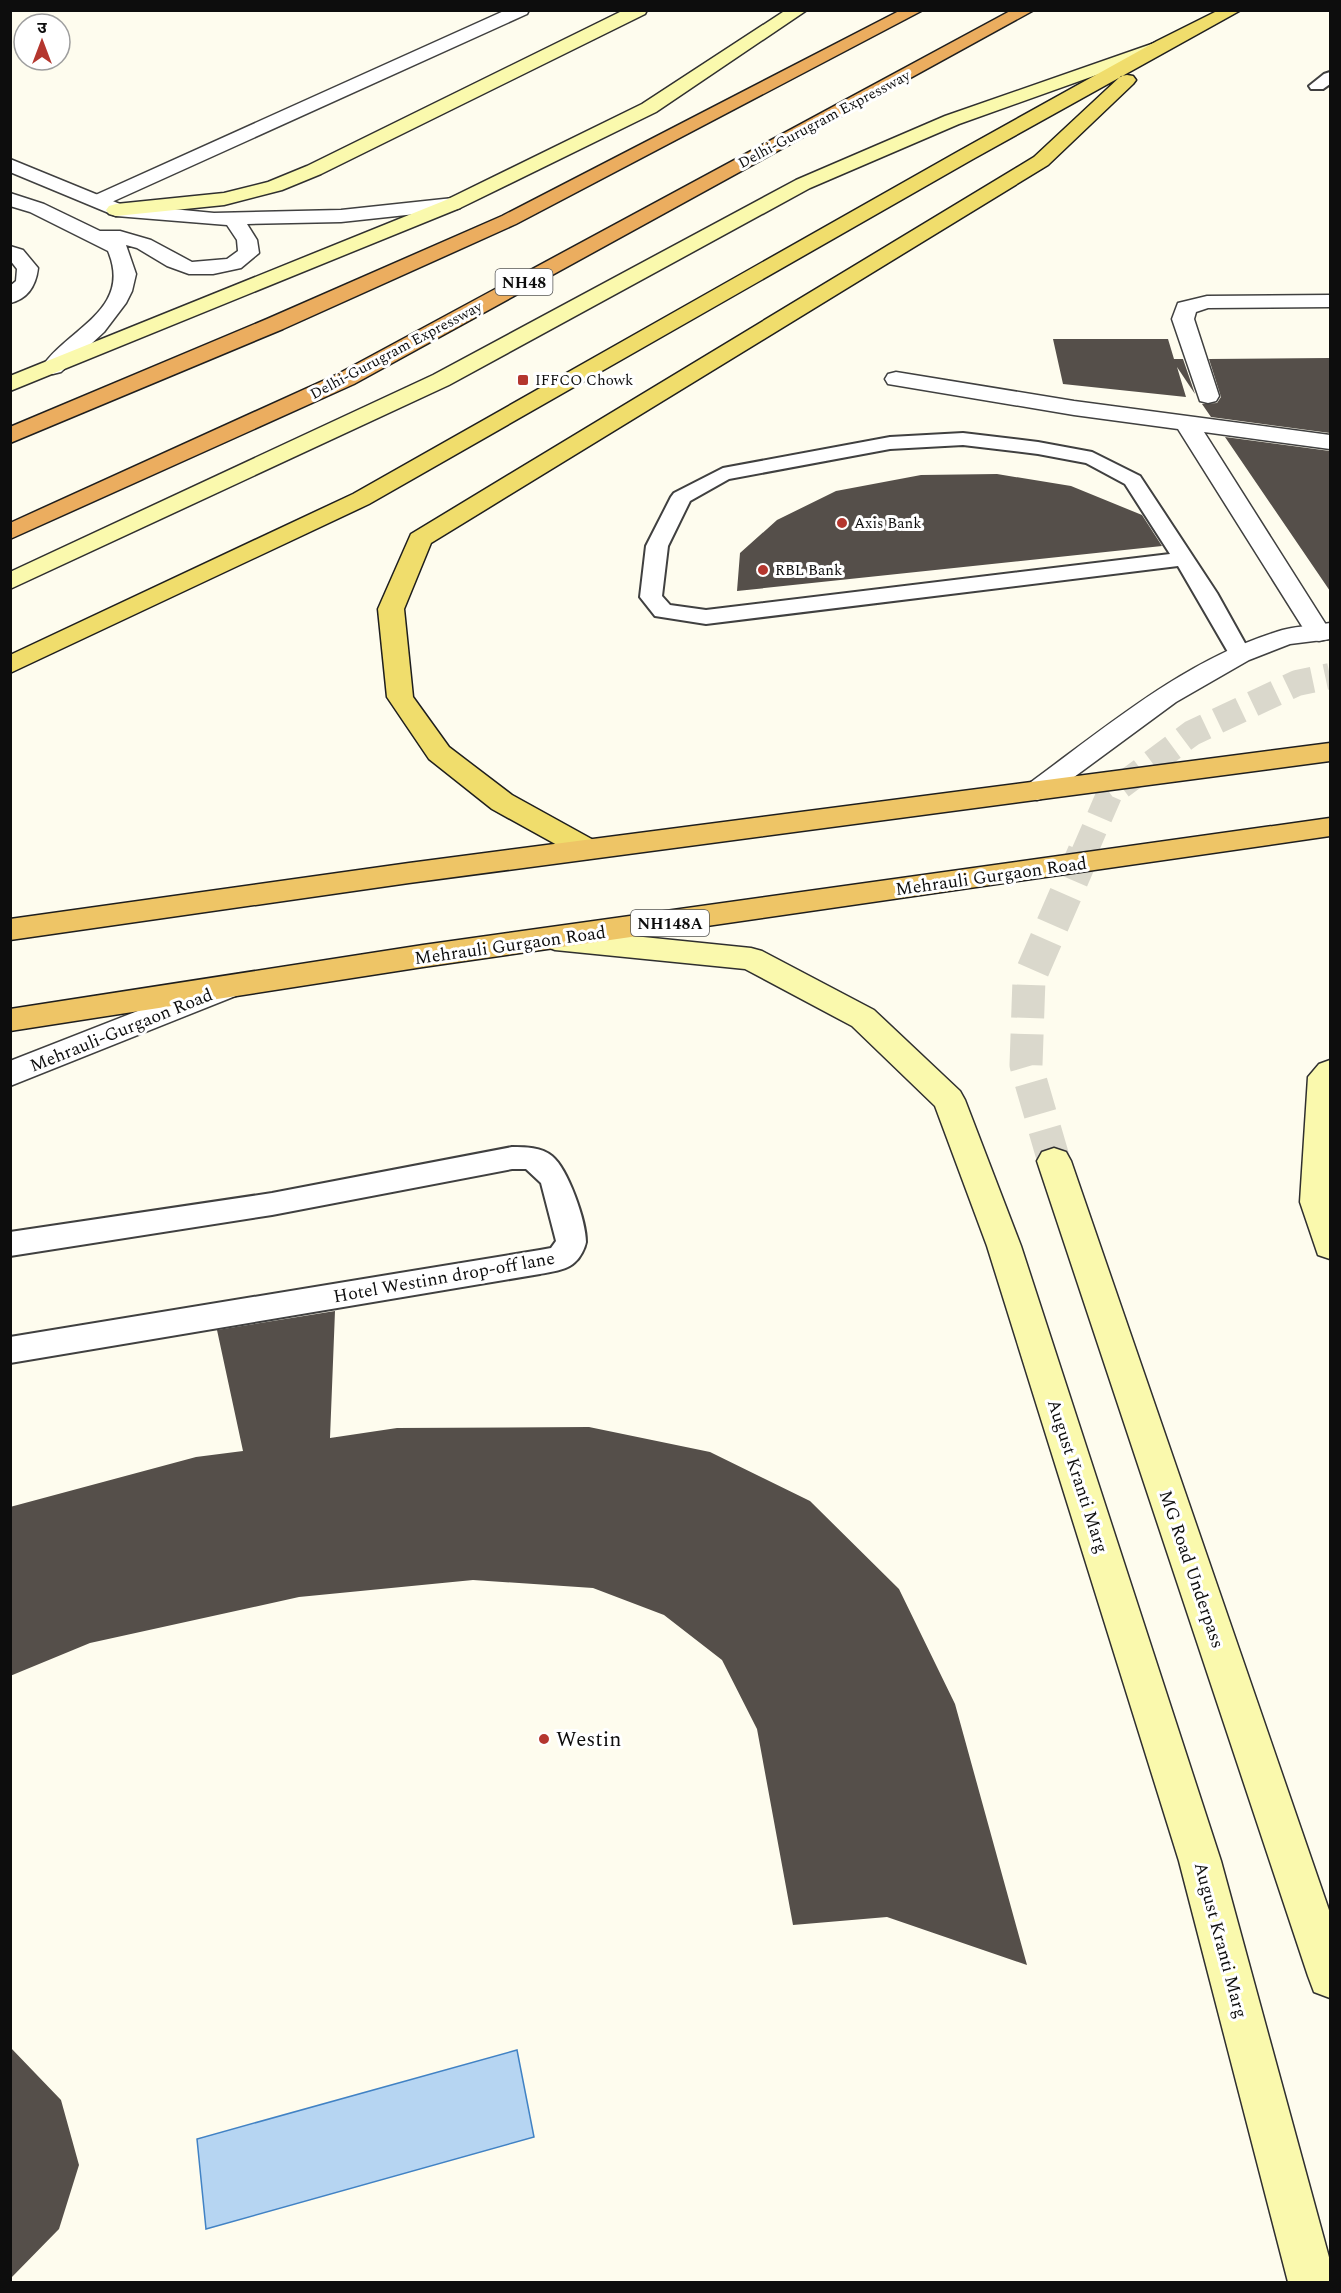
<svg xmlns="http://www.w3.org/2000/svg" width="1341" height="2293" viewBox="0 0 1341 2293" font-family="Spectral,'Noto Sans Devanagari',serif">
	<rect width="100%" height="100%" fill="#fefcee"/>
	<!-- water -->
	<path fill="#b6d5f2" stroke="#4182c4" stroke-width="1.5" d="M517 2050 534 2137 206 2229 197 2139Z"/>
	<!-- building -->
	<path fill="#554f4a" d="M1053 339H1168L1174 359H1183L1195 394 1177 367 1186 397 1063 384Z
		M1330 358V433L1211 417 1202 404 1217 403 1221 397 1209 359Z
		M1225 437 1330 451V591Z
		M997 474 1071 486 1142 515 1162 546 737 591 740 553 777 520 836 491 921 475Z
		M335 1311 330 1438 397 1428 589 1427 710 1452 810 1501 899 1589 955 1704 1027 1965 887 1917 793 1925 757 1729 722 1660 664 1615 593 1588 473 1580 299 1597 90 1643 10 1676V1507L196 1457 243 1451 217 1330Z
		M10 2047 61 2100 79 2165 59 2229 10 2279Z"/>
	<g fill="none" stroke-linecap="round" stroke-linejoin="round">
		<!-- secondary-tunnel-far1 -->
		<path stroke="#dad8cc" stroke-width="26" stroke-dasharray="26 13" stroke-linecap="butt" d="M1084 853 1109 795 1192 733 1297 683 1330 676"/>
		<!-- secondary-tunnel -->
		<path stroke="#dad8cc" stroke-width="33" stroke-dasharray="33 16" stroke-linecap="butt" d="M1054 1161 1026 1065 1029 979 1084 852"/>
		<defs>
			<path id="service" d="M1330 72V84L1323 89H1311L1309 86 1324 74Z
				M963 433 1038 442 1092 452 1140 476 1217 593 1251 654 1248 659 1240 661 1232 659 1178 566 706 624 655 616 640 597 646 546 671 497 674 493 723 468 890 437ZM963 445 1038 454 1086 463 1125 484 1170 554 706 610 670 605 662 596 668 546 690 501 729 479 890 449Z
				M512 1147C526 1147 541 1147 552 1156 568 1169 586 1221 586 1242 585 1248 580 1258 575 1262 567 1270 551 1272 540 1274L10 1363V1337L540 1250 551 1248 556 1241 541 1183 526 1169H512L272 1215 10 1256V1232L272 1193Z"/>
			<path id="minor" d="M506 10H529L527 14 105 205H91L88 201 91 197Z
				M10 246 23 250 38 268C36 285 28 299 10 303V286L16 281 17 269 10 260Z
				M1330 295V307L1208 308 1196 312 1194 319 1219 396 1216 401 1208 403 1200 401 1172 319 1178 303 1207 296Z
				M896 372 1074 401 1330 435V449L1204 432 1330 631 1328 639 1319 641 1310 639 1178 429 1074 415 888 384 885 379 888 374Z
				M227 976 238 979 242 987 238 995 10 1086V1061Z"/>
			<path id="tertiary" d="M10 159 120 204 214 213 341 210 453 198 460 200 463 204 460 208 453 210 341 222 247 224 257 240 259 253 241 268 213 274H189L167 266 137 248 126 245 136 274 132 291 126 303 104 332 61 372 53 374 45 372 42 367C68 328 133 310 108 251L30 212 10 206V193L44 204 100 231H120L151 240 192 262 227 259 238 251 237 240 227 225 116 216 10 172Z
				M1330 623V639L1290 644 1249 660 1176 702 1047 797 1037 800 1027 797 1023 791 1027 785C1105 728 1183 661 1276 632 1293 626 1312 626 1330 623Z"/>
			<path id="secondary" d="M624 10H647L645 14 321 174 282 190 224 205 116 216 109 214 106 210 109 206 116 204 224 193 268 182 307 166Z
				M786 10H807L656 112 460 208 10 391V376L446 200 642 104Z
				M1163 40 1169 41 1172 45 1169 49 959 124 810 188 449 385 10 589V572L433 375 796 180 945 116Z
				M555 928 751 948 762 951 874 1010 960 1091 965 1100 1021 1246 1221 1861 1330 2261V2282H1288L1179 1861 987 1246 935 1106 852 1026 745 969 555 950 544 946 540 939 544 932Z
				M1330 1060V1259L1318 1255 1300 1202 1308 1077 1319 1064Z
				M1054 1148 1066 1152 1071 1161 1330 1913V1998L1314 1992 1308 1976 1037 1161 1042 1152Z"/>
			<path id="primary" d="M1219 10H1241L973 159 369 504 10 673V655L353 494 959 151 1157 41Z
				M1127 75 1133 76 1136 80 1133 84 1048 165 431 543 404 609 413 697 449 747 512 795 597 842 601 849 597 856 587 859 577 856 492 809 429 759 387 697 378 609 411 534 1034 157 1121 76Z"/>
			<path id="trunk" d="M1330 743V761L409 883 10 940V919L409 863Z
				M1330 818V836L423 967 10 1031V1009L423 945Z"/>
			<path id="motorway" d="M901 10H923L516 224 283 329 10 443V427L267 319 502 216Z
				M1012 10H1034L354 384 10 539V523L338 374Z"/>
		</defs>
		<!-- service casing -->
		<use href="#service" stroke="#404040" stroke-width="4"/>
		<!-- minor casing -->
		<use href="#minor" stroke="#404040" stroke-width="3"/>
		<!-- tertiary casing -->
		<use href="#tertiary" stroke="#404040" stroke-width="3"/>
		<!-- secondary casing -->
		<use href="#secondary" stroke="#2f2f2f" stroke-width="3"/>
		<!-- primary casing -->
		<use href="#primary" stroke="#1e1e1e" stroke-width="3"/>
		<!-- trunk casing -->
		<use href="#trunk" stroke="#1e1e1e" stroke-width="3"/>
		<!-- motorway casing -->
		<use href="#motorway" stroke="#1e1e1e" stroke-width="3"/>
		<!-- service -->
		<use href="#service" fill="#fff" fill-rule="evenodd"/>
		<!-- minor -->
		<use href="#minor" fill="#fff" fill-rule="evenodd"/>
		<!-- tertiary -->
		<use href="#tertiary" fill="#fff" fill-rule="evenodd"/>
		<!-- secondary -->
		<use href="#secondary" fill="#faf9ad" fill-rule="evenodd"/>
		<!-- primary -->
		<use href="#primary" fill="#f0dd6c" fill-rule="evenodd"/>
		<!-- trunk -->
		<use href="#trunk" fill="#eec566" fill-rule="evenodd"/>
		<!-- motorway -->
		<use href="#motorway" fill="#ebad5f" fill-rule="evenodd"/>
	</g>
	<!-- markers -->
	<g fill="#b4362e" stroke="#fff" stroke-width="2">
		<rect x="517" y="374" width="12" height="12" rx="3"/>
		<circle cx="842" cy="523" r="6"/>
		<circle cx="763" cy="570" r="6"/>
		<circle cx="544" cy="1739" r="6"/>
	</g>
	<g text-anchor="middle" stroke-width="6" stroke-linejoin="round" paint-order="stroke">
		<!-- far-street labels -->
		<g font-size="15" fill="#0d0d0d" stroke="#fff">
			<text transform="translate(824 119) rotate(-28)" y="5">Delhi-Gurugram Expressway</text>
			<text transform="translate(396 350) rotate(-28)" y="5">Delhi-Gurugram Expressway</text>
		</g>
		<!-- far-poi labels -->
		<g font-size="15" fill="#0d0d0d" stroke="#fff" text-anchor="start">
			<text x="535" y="385">IFFCO Chowk</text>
			<text x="854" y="528">Axis Bank</text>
			<text x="775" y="575">RBL Bank</text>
		</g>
		<!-- shield labels -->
		<g fill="#fff" stroke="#565656" stroke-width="1.5">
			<rect x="495.5" y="269" width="57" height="26" rx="4.5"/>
			<rect x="631" y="910" width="78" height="26" rx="4.5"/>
		</g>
		<g font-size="16" font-weight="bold" fill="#0d0d0d">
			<text x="524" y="288">NH48</text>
			<text x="670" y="929">NH148A</text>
		</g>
		<!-- street labels -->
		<g font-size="18" fill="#0d0d0d" stroke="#fff">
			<text transform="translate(991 876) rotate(-8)" y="6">Mehrauli Gurgaon Road</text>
			<text transform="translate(510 945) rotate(-8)" y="6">Mehrauli Gurgaon Road</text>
			<text transform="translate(121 1030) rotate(-22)" y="6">Mehrauli-Gurgaon Road</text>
			<text transform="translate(444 1277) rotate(-10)" y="6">Hotel Westinn drop-off lane</text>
			<text transform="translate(1078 1476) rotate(72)" y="6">August Kranti Marg</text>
			<text transform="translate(1192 1569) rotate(71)" y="6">MG Road Underpass</text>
			<text transform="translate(1221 1940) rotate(75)" y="6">August Kranti Marg</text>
		</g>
		<!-- near-poi labels -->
		<g font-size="21" fill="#0d0d0d" stroke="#fff" text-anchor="start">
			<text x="556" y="1746">Westin</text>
		</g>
	</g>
	<!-- border -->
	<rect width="1341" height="2293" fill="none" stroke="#0d0d0d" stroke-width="24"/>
	<!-- north arrow -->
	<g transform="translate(42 42)"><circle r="28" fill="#ffffff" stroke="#9e9e9e" stroke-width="1.5"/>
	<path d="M0-4.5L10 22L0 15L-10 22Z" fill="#b4362e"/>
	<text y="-9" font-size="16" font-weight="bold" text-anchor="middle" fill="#0d0d0d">उ</text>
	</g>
</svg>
